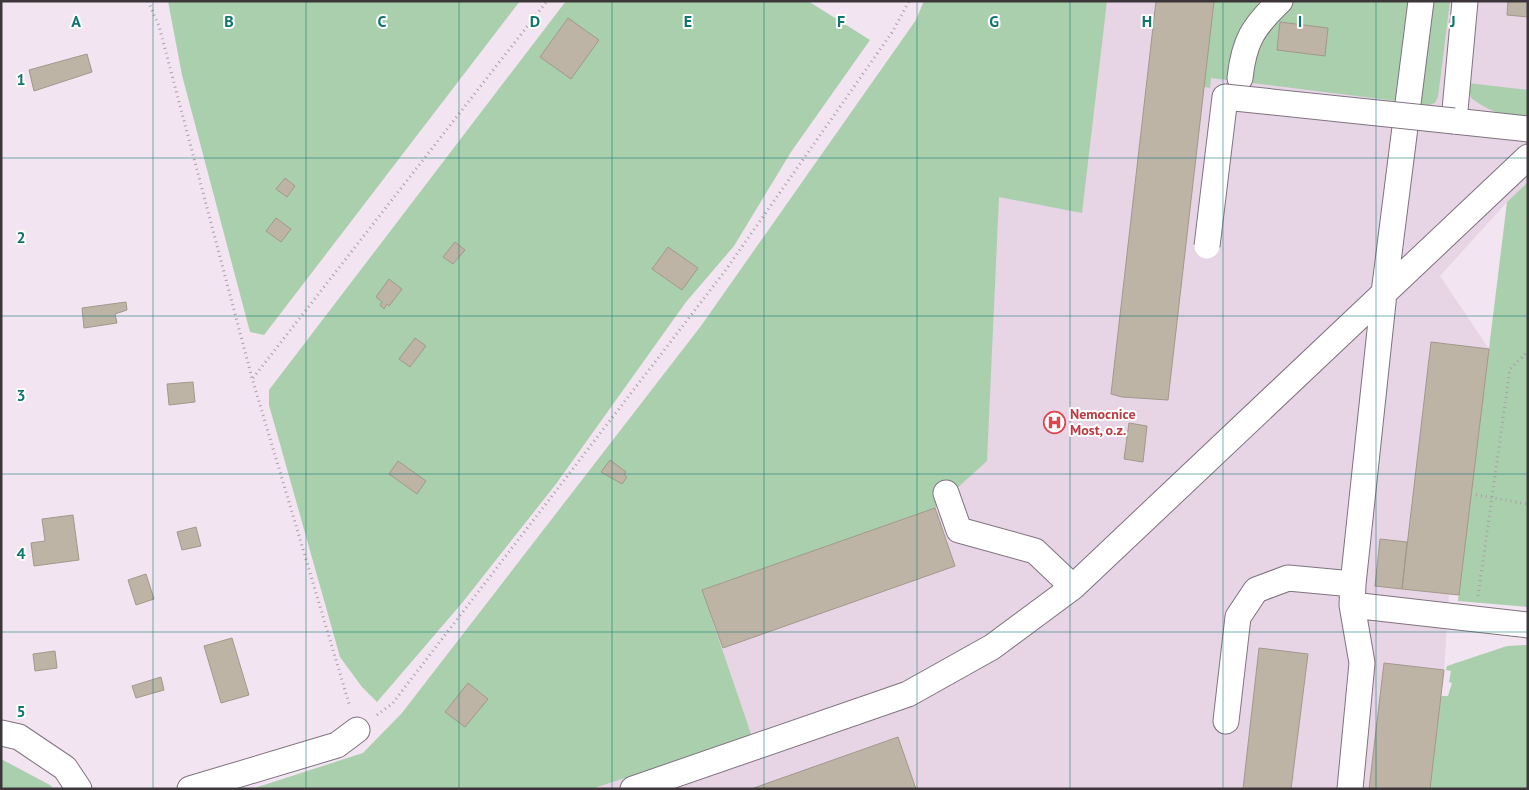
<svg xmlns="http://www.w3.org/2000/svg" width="1529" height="790" viewBox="0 0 1529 790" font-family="'PT Sans',sans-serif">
	<rect width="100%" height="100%" fill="#f2e4f0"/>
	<!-- built -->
	<path fill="#e7d4e5" d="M924 1H1528V182L1507 202 1440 276 1489 349 1459 595H1449L1444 670 1430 789H252L363 753 402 713 701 326 916 20Z"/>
	<!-- green -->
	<path fill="#a9cfad" d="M168 1H520L264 335 250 332 182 75Z
		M566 1H808L870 40 791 152 734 246 686 302 556 484 462 603 377 702 362 687 340 657 269 405V390Z
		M924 1H1107L1082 213 999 197 987 461 935 508 702 590 752 737 591 789H252L363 753 402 713 701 326 916 20Z
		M1214 1H1450L1438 97 1435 103 1429 105 1211 78 1210 88 1204 87Z
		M1468 83 1528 90V115C1505 118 1489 111 1471 98Z
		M1528 182V607L1458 601 1507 202Z
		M1528 645V789H1430L1441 696H1448L1452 683 1449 682 1451 671 1446 670 1447 666 1507 646Z
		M1 759 50 785 54 789H1Z"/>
	<!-- building -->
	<path fill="#bdb4a6" stroke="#a2988b" d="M1156 1H1214L1168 400 1122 397 1111 394Z
		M1508 1H1528V17L1507 15Z
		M568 18 599 40 571 79 540 57Z
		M1280 22 1328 28 1325 56 1277 50Z
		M87 54 92 72 34 91 29 70Z
		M285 178 295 186 287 197 276 189Z
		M276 218 291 229 281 242 266 231Z
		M455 242 465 250 453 264 443 257Z
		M668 247 698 268 682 290 652 269Z
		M389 279 402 289 389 306 387 304 384 309 380 305 382 302 376 297Z
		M126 302 127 310 115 314 117 323 84 328 82 308Z
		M415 338 426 346 410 367 399 359Z
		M1431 342 1489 349 1459 595 1402 589Z
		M193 382 195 402 169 405 167 384Z
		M1129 423 1147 426 1143 462 1124 459Z
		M610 460 626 472 624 474 627 477 622 484 601 472Z
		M398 461 426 481 417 494 389 474Z
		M935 508 955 566 723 648 702 590Z
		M73 515 79 560 34 566 31 543 45 541 42 519Z
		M196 527 201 546 182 550 177 532Z
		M1380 539 1407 542 1402 589 1375 586Z
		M146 574 154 599 136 605 128 580Z
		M232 638 249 695 221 703 204 646Z
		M1259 648 1308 654 1291 789H1243Z
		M55 651 57 668 35 671 33 654Z
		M1384 663 1444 670 1430 789H1369Z
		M161 677 164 690 136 698 132 686Z
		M468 683 488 699 465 727 445 712Z
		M898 737 916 789H751Z"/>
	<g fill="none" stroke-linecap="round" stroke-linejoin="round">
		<defs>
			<path id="minor" d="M1465 1 1454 121 1528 129
				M1240 78C1244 41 1253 27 1280 1
				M946 493 959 530 1035 551 1073 587
				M1352 605 1528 625
				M1226 721 1238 617 1256 590 1288 578 1353 584
				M1 733 19 737 65 768 79 789
				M190 789 337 745 357 730
				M633 789 908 694 992 647 1073 587 1528 157
				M1350 789 1362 663 1352 605 1353 584 1384 293 1421 1"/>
		</defs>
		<!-- minor casing -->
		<use href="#minor" stroke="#7f737e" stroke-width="27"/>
		<!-- path -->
		<path stroke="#aa9fa8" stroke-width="3" stroke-dasharray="1 4" stroke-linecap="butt" d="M148 1 159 26 252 378 350 707
			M253 378 547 1
			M1471 494 1528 504
			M1478 596 1510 369 1528 351
			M377 715 392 704 725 271 893 31 909 1"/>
		<!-- minor -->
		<use href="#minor" stroke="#fff" stroke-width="25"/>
		<defs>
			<path id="minor-bridge" d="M1207 246 1225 97 1454 121"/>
		</defs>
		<!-- minor-bridge casing -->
		<use href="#minor-bridge" stroke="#7f737e" stroke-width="27" stroke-linecap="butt"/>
		<!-- minor-bridge -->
		<use href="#minor-bridge" stroke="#fff" stroke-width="25"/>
	</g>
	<!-- grid -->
	<path fill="none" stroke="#0f766e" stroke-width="1" stroke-opacity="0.55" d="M153 1V789M306 1V789M459 1V789M612 1V789M764 1V789M917 1V789M1070 1V789M1223 1V789M1376 1V789M1 158H1528M1 316H1528M1 474H1528M1 632H1528"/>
	<!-- icons -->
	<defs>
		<symbol id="hospital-ring" viewBox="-11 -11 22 22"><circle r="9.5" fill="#fff" stroke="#e0444e" stroke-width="1.5"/><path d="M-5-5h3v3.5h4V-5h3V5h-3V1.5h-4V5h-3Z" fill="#e0444e"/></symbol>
	</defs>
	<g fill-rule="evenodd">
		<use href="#hospital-ring" x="1042" y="410" width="25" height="25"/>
	</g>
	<g text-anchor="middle" stroke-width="4" stroke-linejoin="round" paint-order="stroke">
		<!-- health labels -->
		<g font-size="14" font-weight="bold" fill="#be3a42" stroke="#fff" text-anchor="start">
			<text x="1070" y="419">Nemocnice<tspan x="1070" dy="16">Most, o.z.</tspan></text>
		</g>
	</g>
	<g font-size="16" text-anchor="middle" font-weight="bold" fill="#0f766e" stroke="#fff" stroke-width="4" stroke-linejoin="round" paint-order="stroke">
		<text x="76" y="27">A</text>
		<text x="229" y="27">B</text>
		<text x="382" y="27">C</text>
		<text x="535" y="27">D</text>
		<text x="688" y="27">E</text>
		<text x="841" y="27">F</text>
		<text x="994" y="27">G</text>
		<text x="1147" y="27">H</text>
		<text x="1300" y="27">I</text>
		<text x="1453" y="27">J</text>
		<text x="21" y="85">1</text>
		<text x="21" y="243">2</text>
		<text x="21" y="401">3</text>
		<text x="21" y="559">4</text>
		<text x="21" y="717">5</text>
	</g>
	<!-- border -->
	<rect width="1529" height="790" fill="none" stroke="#3c363b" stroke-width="5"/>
</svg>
